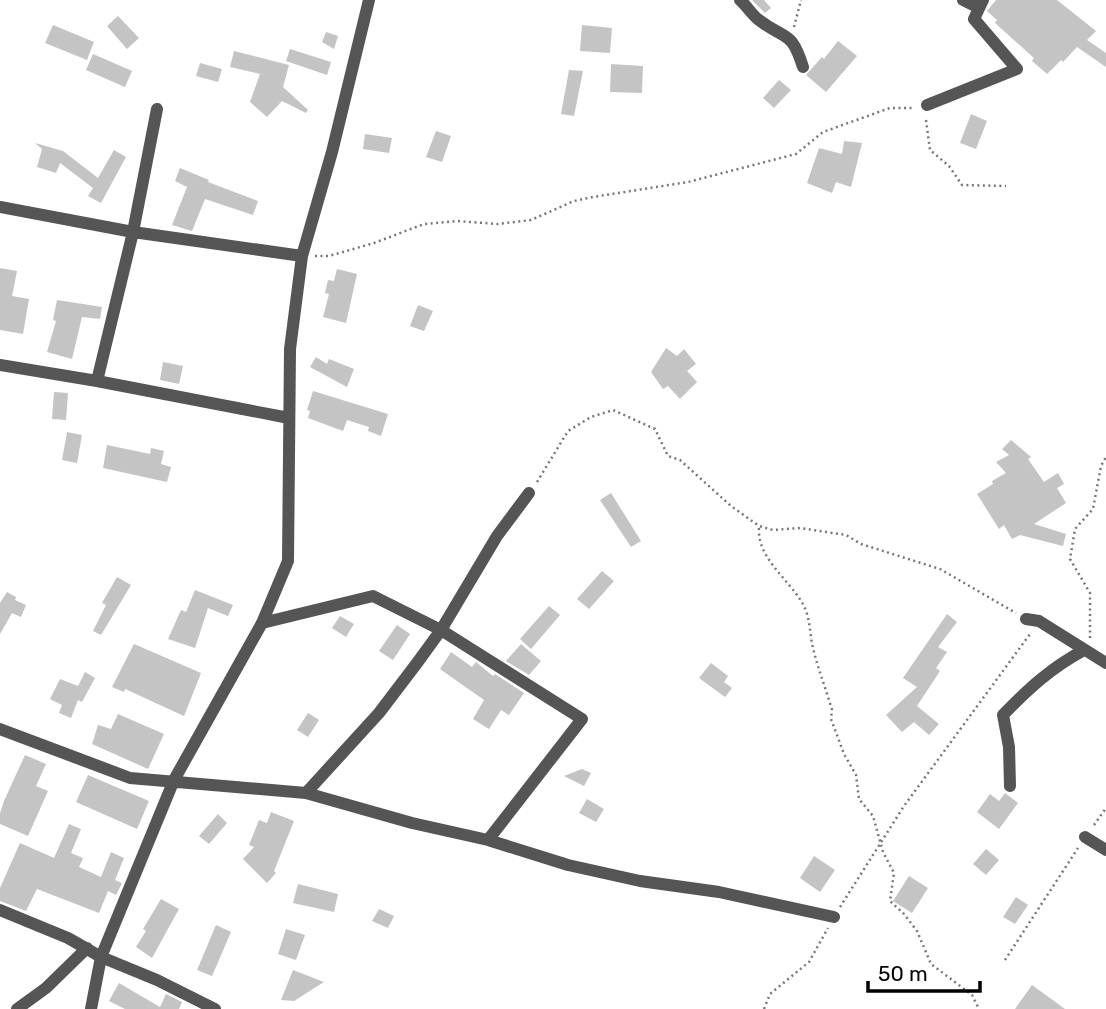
<svg xmlns="http://www.w3.org/2000/svg" width="1106" height="1009" viewBox="0 0 1106 1009" font-family="Rubik,sans-serif">
	<rect width="100%" height="100%" fill="#fff"/>
	<!-- building -->
	<path fill="#c4c4c4" d="M752 0H764L771 8 765 13Z
		M996 0H1057L1096 31 1087 40 1106 53V67L1077 47 1063 62 1061 60 1047 74 1032 61 1034 58 995 23 997 20 987 11Z
		M118 16 139 38 127 49 107 26Z
		M53 25 94 42 87 60 45 43Z
		M582 25 612 28 610 53 580 51Z
		M326 32 338 36 334 49 322 42Z
		M838 41 857 56 826 92 806 75 822 57 824 59Z
		M290 49 331 62 327 75 286 61Z
		M234 51 289 65 283 87 308 110 306 113 282 101 267 117 250 102 260 74 230 67Z
		M93 54 132 71 125 87 86 70Z
		M200 63 222 69 218 82 196 76Z
		M611 64 643 66 642 93 610 92Z
		M569 70 583 71 574 116 561 114Z
		M779 80 791 90 774 108 763 98Z
		M971 114 987 121 976 149 960 143Z
		M436 131 451 136 442 162 426 157Z
		M365 134 392 138 389 153 363 149Z
		M844 141 862 143 851 187 836 182 832 193 807 183 819 148 842 154Z
		M35 143 63 151 98 178 114 150 126 157 101 203 88 196 93 188 60 163 56 173 37 167 42 149Z
		M180 168 209 180 208 182 258 201 253 215 205 199 192 231 172 225 187 187 175 181Z
		M0 268 17 271 12 296 29 299 23 334 0 330Z
		M337 269 357 274 346 323 323 317 329 294 325 293 328 280 334 281Z
		M57 300 102 307 100 319 82 317 72 359 47 352 56 321 53 320Z
		M418 305 433 311 424 331 410 326Z
		M666 348 677 356 684 349 696 364 687 371 697 382 680 399 668 386 663 389 651 372Z
		M316 357 327 364 329 359 354 369 347 387 310 367Z
		M163 362 183 366 179 384 160 380Z
		M313 391 388 414 381 436 368 431 369 427 347 420 343 431 308 418 310 411 307 410Z
		M54 392 68 393 66 420 52 419Z
		M67 432 82 435 77 463 62 460Z
		M1011 440 1031 457 1028 459 1044 482 1058 473 1064 484 1057 488 1066 503 1034 524 1066 534 1063 546 1020 535 1012 539 1004 525 999 529 977 494 993 484 992 481 1006 473 996 462 1009 455 1002 449Z
		M107 445 150 454 151 448 164 451 161 464 171 467 167 482 103 468Z
		M611 493 641 541 631 547 600 500Z
		M602 571 614 581 589 609 577 599Z
		M117 577 131 585 101 635 93 631 106 605 102 603Z
		M195 590 233 605 228 616 208 608 195 648 168 639 181 610 186 612Z
		M7 592 16 597 15 600 26 605 21 617 12 613 0 634V603Z
		M549 606 560 615 531 649 520 639Z
		M947 614 957 622 938 647 947 652 936 668 940 671 917 706 939 724 929 735 914 722 902 732 886 715 917 687 903 678Z
		M340 616 354 624 346 637 332 628Z
		M397 625 410 634 393 660 379 651Z
		M134 644 201 673 184 716 125 689 124 692 112 687Z
		M521 644 541 661 529 675 506 661Z
		M451 652 472 667 476 662 493 676 495 674 524 693 509 715 501 710 489 729 473 719 484 700 440 669Z
		M711 663 728 676 724 682 732 688 725 697 699 678Z
		M85 672 95 678 82 702 78 700 71 718 59 713 62 705 50 699 60 679 78 686Z
		M308 713 319 720 308 737 297 730Z
		M118 714 164 734 148 769 92 744 98 725 111 729Z
		M25 755 46 764 36 786 48 791 28 836 0 824V813L4 801Z
		M582 769 591 773 584 786 564 776Z
		M88 775 149 801 137 829 76 802Z
		M1005 793 1018 803 999 829 977 812 990 794 999 801Z
		M587 799 604 809 596 822 579 813Z
		M271 812 294 821 274 871 276 873 267 883 243 859 254 847 249 845 259 820 267 823Z
		M218 814 227 823 209 844 199 836Z
		M69 824 81 829 71 853 83 858 79 867 101 877 111 852 124 858 115 880 122 883 116 895 108 891 99 913 37 889 26 911 0 901V888L20 843 54 858Z
		M986 849 999 860 986 875 973 864Z
		M814 856 835 870 820 892 800 878Z
		M909 876 928 888 912 913 893 901Z
		M298 884 338 894 334 912 293 903Z
		M1016 897 1028 905 1015 924 1003 917Z
		M161 899 179 909 152 958 136 947 146 931 143 929Z
		M379 909 394 916 388 928 372 921Z
		M216 925 231 932 212 976 197 970Z
		M286 929 305 935 296 960 278 954Z
		M293 970 324 982 294 1001 281 1000Z
		M119 983 160 1007 166 994 182 1002 179 1009H125L109 1001Z
		M1032 985 1065 1009H1015Z"/>
	<g fill="none" stroke-linecap="round" stroke-linejoin="round">
		<!-- path -->
		<path stroke="#777" stroke-width="2.5" stroke-dasharray="2 3.5" stroke-linecap="butt" d="M794 27 801 0
			M926 120 930 150 949 166 962 185 1006 186
			M315 256H329L374 243 424 224 457 221 498 224 531 220 574 201 593 197 688 182 796 154 823 132 890 108H915
			M537 482 568 431 591 417 613 410 655 429 668 456 680 460 731 506 759 526 773 530 800 528 846 535 861 544 940 569 1016 613
			M759 528C757 557 787 578 801 601 811 616 809 632 813 648 818 669 826 689 832 710L831 719 844 754 856 775 859 799 873 816 883 852 894 873 890 901 904 914 917 931 931 964 972 995 979 1009
			M1090 638V593L1070 559 1075 529 1093 509 1101 466 1106 457
			M1094 825 1106 808
			M840 907 904 806 1030 634
			M1005 960 1078 848
			M764 1009 770 994 809 962 828 928"/>
		<!-- minor -->
		<path stroke="#555" stroke-width="12" d="M740 0C747 6 752 15 759 20 786 41 791 29 803 67
			M963 0 979 8
			M927 105 1017 69 974 19 983 0
			M0 207 133 232 302 256
			M0 365 97 381 289 418
			M97 381 133 232 157 109
			M1026 619 1039 621 1106 663
			M262 623 373 596 441 630 582 719 488 840
			M0 729 130 778 306 793 412 823 488 840 568 865 640 881 719 892 834 917
			M1010 786 1009 747 1003 715C1029 688 1051 668 1084 650
			M306 793 379 713 417 663 441 630 497 536 529 493
			M1085 837 1106 850
			M0 910 68 938 101 957 157 980 215 1009
			M17 1009 46 988 87 948
			M91 1009 101 957 174 780 262 623 288 561 290 349 302 256 332 152 369 0"/>
	</g>
	<!-- scale -->
	<path d="M868 981v10h112v-10" fill="none" stroke="#000000" stroke-width="3.5"/>
	<text x="878" y="981" font-size="21" fill="#000000" stroke="#ffffff" stroke-width="5" paint-order="stroke">50 m</text>
</svg>
